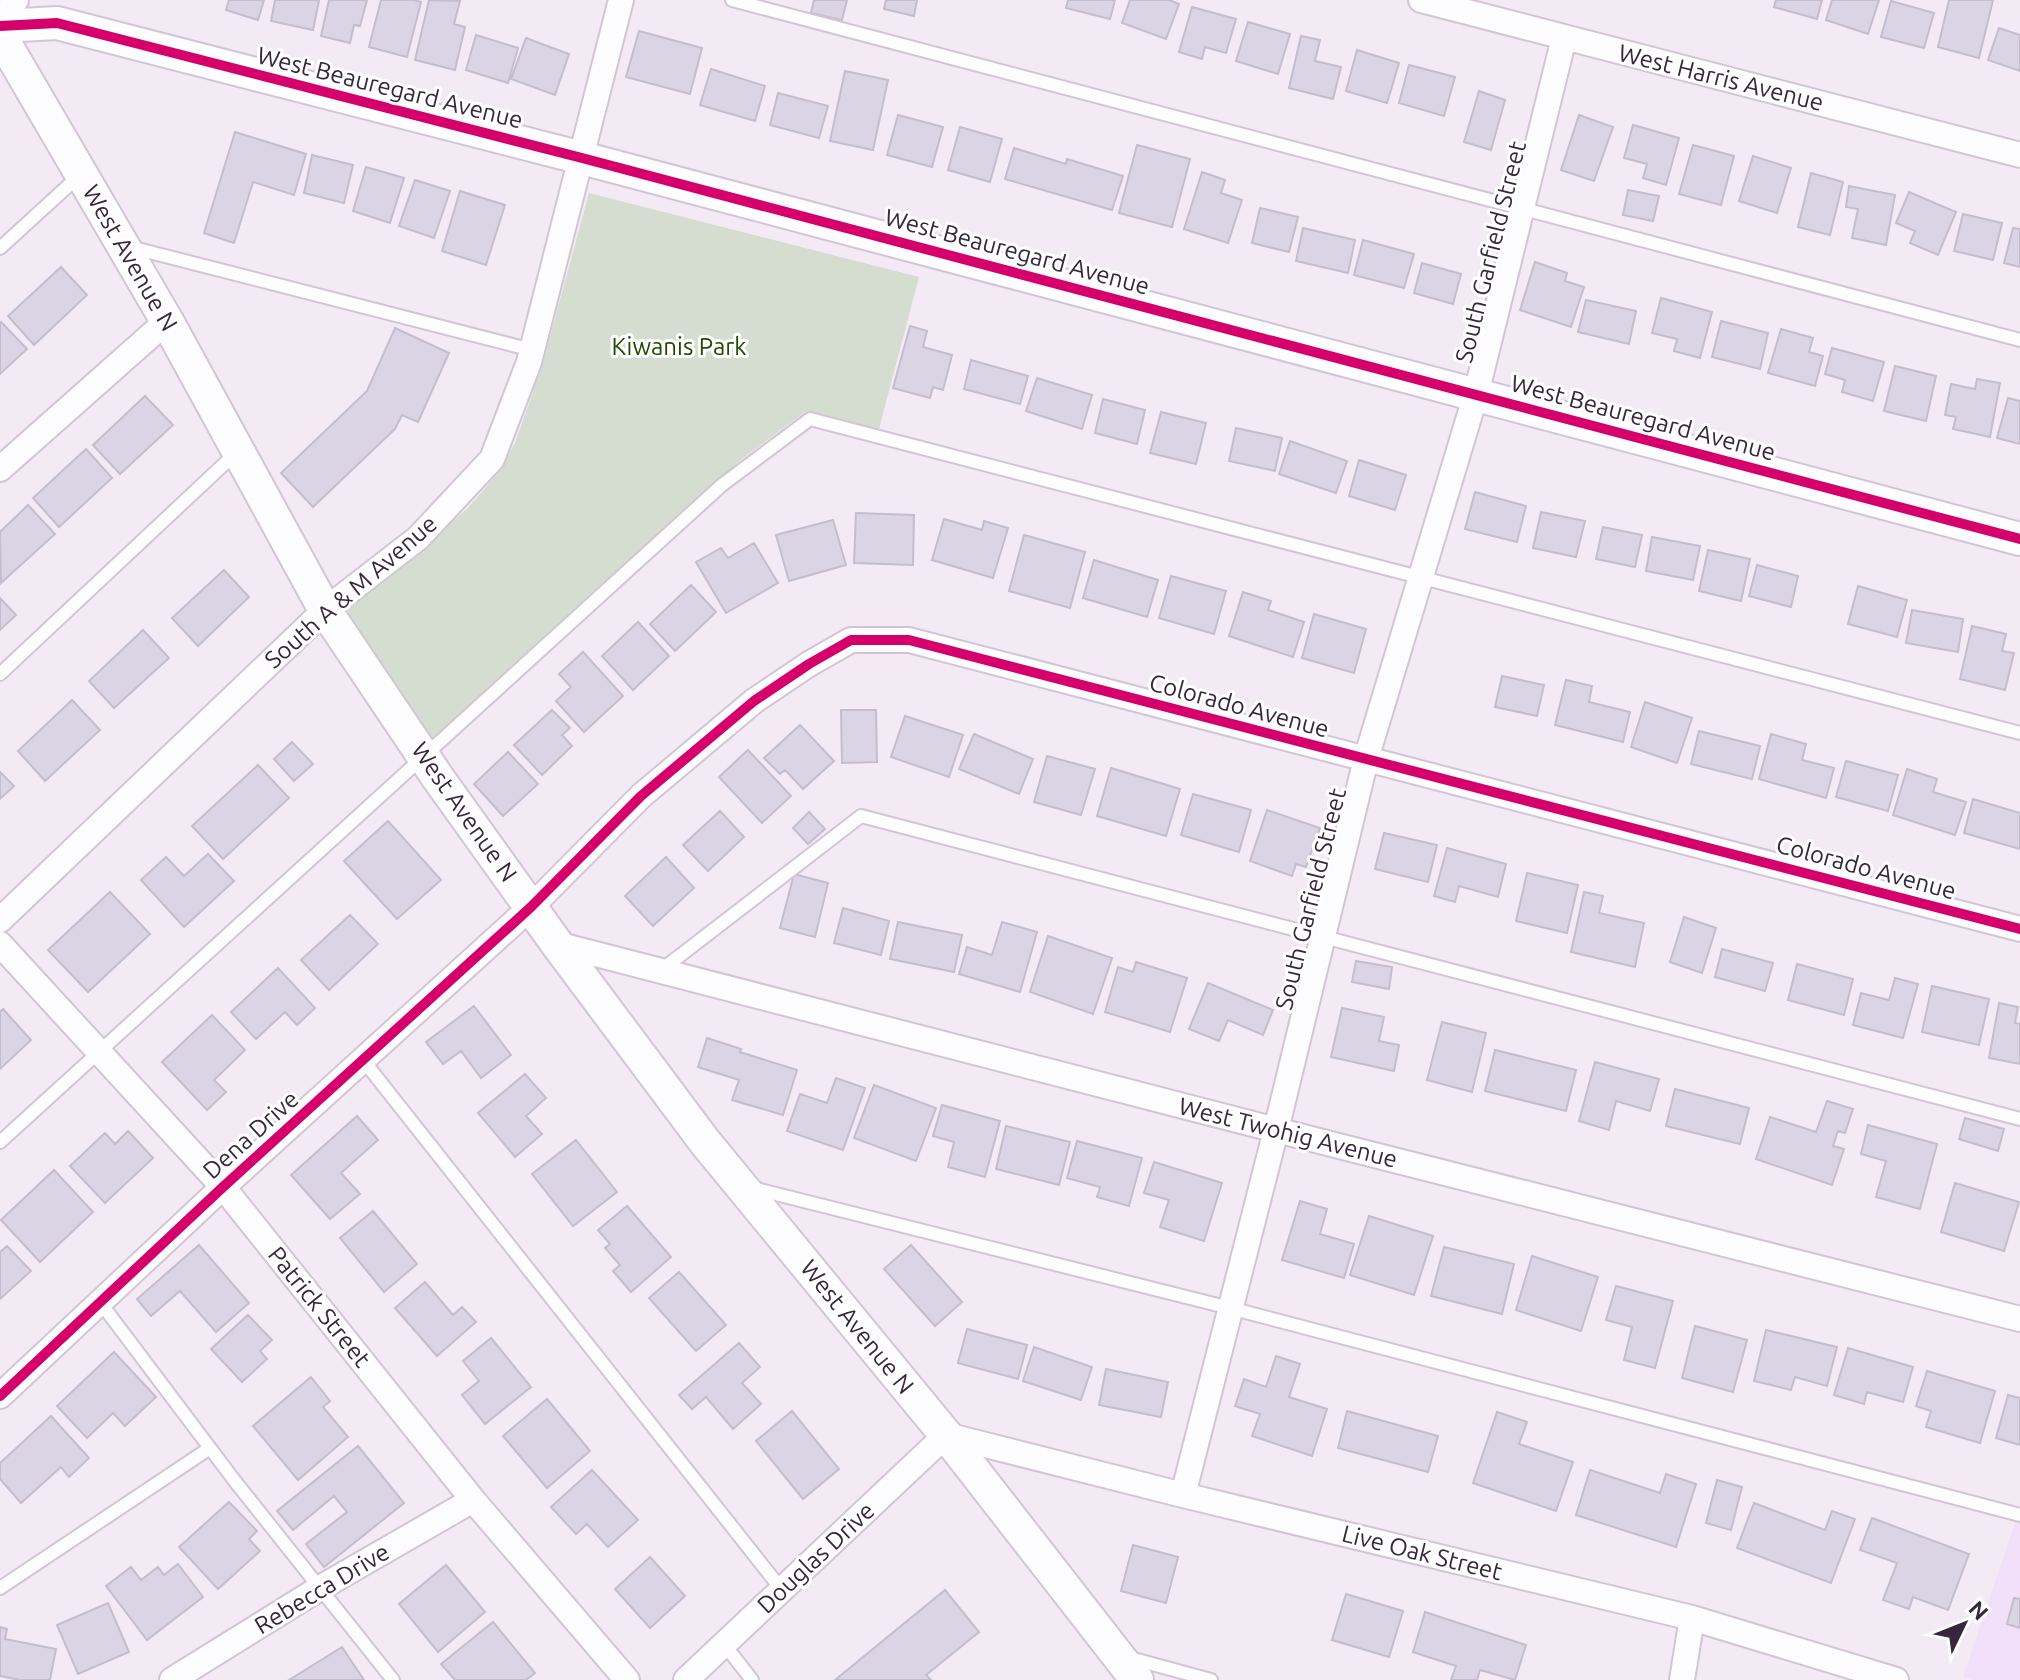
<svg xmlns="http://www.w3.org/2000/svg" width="2020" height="1680" viewBox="0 0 2020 1680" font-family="Ubuntu,sans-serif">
	<rect width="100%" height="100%" fill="#f3eaf6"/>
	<!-- built -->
	<path fill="#f2dff9" d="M2016 1520 2020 1522V1680H1973L1963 1677Z"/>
	<!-- green -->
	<path fill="#d4ddcf" d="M589 193 919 277 879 429 805 412 742 459 425 749 398 704 347 610 467 509 498 473 515 443 542 366Z"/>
	<!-- building -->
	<path fill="#dbd4e4" stroke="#c4bdcd" stroke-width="2" d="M229 0H264L258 20 226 10Z
		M275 0H319L313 30 271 21Z
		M329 0H367L360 26 354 25 350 43 321 36Z
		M381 0H414L421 2 407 57 369 47Z
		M429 0 460 1 454 24 465 27 455 70 415 60Z
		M814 0H847L842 20 811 13Z
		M886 0H917L914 16 884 9Z
		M1068 0H1115L1110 19 1066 8Z
		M1130 0H1169L1179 4 1166 39 1122 23Z
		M1776 0H1822L1817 19 1774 7Z
		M1832 0H1879L1868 34 1826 20Z
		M1949 0H1993L1979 58 1938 47Z
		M1891 1 1934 13 1924 48 1881 37Z
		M1192 7 1236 19 1226 53 1205 47 1202 59 1179 52Z
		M1248 22 1290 34 1278 74 1236 61Z
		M1999 28 2020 35V71L1988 60Z
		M639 31 702 48 690 94 626 77Z
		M476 35 518 48 508 83 466 70Z
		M1301 36 1320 40 1315 61 1341 67 1333 99 1289 88Z
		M526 38 569 54 555 95 511 79Z
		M1357 50 1399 63 1387 103 1346 91Z
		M1409 65 1455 77 1444 116 1399 103Z
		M711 69 765 86 755 121 700 105Z
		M845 71 888 80 873 150 830 141Z
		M1479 91 1505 100 1491 150 1464 142Z
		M778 93 828 106 819 138 770 125Z
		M898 115 943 127 932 167 887 155Z
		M1579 115 1613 127 1594 181 1561 170Z
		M1633 125 1679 138 1666 185 1643 178 1647 164 1624 158Z
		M960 127 1002 139 990 182 948 170Z
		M235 132 306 154 294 195 253 182 234 243 204 233Z
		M1137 145 1190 159 1172 227 1119 213Z
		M1693 145 1734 156 1721 205 1679 194Z
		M1014 148 1066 164 1067 159 1123 176 1112 210 1005 179Z
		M312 155 353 165 344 203 304 193Z
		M1753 156 1791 168 1777 213 1739 201Z
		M366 167 404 178 390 223 353 211Z
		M1202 172 1225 180 1221 193 1242 200 1228 243 1184 229Z
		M1811 173 1843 182 1830 235 1798 227Z
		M415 180 450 191 434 238 399 226Z
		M1849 186 1895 195 1886 245 1852 238 1858 209 1846 207Z
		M1628 190 1659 196 1653 221 1623 215Z
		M460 191 505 205 486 265 442 251Z
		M1909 192 1956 212 1938 255 1910 243 1915 231 1896 223Z
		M1260 208 1298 217 1289 252 1252 243Z
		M1963 214 2002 223 1993 260 1954 251Z
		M1303 228 1355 240 1348 273 1296 261Z
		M2013 228 2020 229V267L2004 263Z
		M1363 240 1414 254 1404 288 1354 275Z
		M1535 262 1567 273 1565 281 1584 287 1571 327 1520 310Z
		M1422 263 1461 274 1453 304 1414 293Z
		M61 267 87 295 34 345 8 316Z
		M1661 298 1712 312 1700 358 1674 351 1677 339 1652 333Z
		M1586 300 1636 311 1629 344 1578 332Z
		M1721 321 1768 333 1760 369 1712 357Z
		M1 322 27 349 0 374V323Z
		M910 326 927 331 923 347 952 355 943 390 933 387 930 398 893 388Z
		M395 328 449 353 418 422 402 415 395 429 313 507 281 473 367 391Z
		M1781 329 1813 338 1809 352 1823 356 1815 386 1768 373Z
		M1832 348 1884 362 1873 401 1842 392 1845 380 1825 374Z
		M971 360 1028 376 1020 404 964 389Z
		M1895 366 1936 376 1926 421 1884 411Z
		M1037 378 1092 395 1082 429 1026 411Z
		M1977 379 2000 383 1990 437 1953 429 1956 417 1945 415 1951 384 1975 389Z
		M145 396 173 425 120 474 93 445Z
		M2008 398 2020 401V444L1997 438Z
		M1103 399 1145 410 1137 444 1095 433Z
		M1161 412 1206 423 1196 464 1150 453Z
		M1236 428 1282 438 1275 471 1229 461Z
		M1290 441 1347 461 1336 493 1279 474Z
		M86 449 112 478 59 527 33 498Z
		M1359 460 1406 475 1395 510 1349 496Z
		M1475 492 1526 506 1517 542 1465 529Z
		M28 505 55 534 1 583 0 532Z
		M1541 512 1585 521 1576 557 1533 548Z
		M856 513 914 515 913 565 854 563Z
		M944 519 982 530 984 521 1008 528 993 578 932 560Z
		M833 520 846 565 789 581 776 535Z
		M1603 527 1642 535 1635 567 1596 559Z
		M1024 535 1085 552 1070 608 1009 591Z
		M1652 537 1700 546 1693 580 1646 571Z
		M754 543 778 583 726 613 696 562 721 548 728 558Z
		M1708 550 1750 559 1741 601 1699 591Z
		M1094 560 1158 580 1147 617 1083 598Z
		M1757 565 1798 576 1791 607 1749 596Z
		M224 570 249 597 198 646 172 618Z
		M1171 576 1226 591 1214 634 1159 618Z
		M691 585 716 612 675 651 650 624Z
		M1858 586 1907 600 1897 637 1848 624Z
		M1243 592 1271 601 1268 610 1304 622 1293 657 1229 636Z
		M0 598 16 615 0 630Z
		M1912 610 1963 619 1958 652 1906 643Z
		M1314 614 1366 629 1354 673 1302 658Z
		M638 622 669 656 633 690 602 656Z
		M1972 626 2006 634 2002 651 2014 653 2005 690 1960 679Z
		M143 630 169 658 114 708 89 681Z
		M583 652 623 696 584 732 556 701 571 687 559 674Z
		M1502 676 1544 685 1537 716 1495 707Z
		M1566 680 1592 686 1589 702 1630 712 1623 742 1555 725Z
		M72 700 100 730 45 781 18 751Z
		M1645 702 1692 718 1677 763 1631 747Z
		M552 710 570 728 562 735 572 746 542 775 514 745Z
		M841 710H876L877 762 842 763Z
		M905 716 963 735 949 777 891 757Z
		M800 725 834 761 803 789 785 770 780 774 764 758Z
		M1699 731 1760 746 1752 779 1691 764Z
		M974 734 1033 759 1019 794 959 769Z
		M1771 734 1806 744 1802 760 1834 768 1826 798 1759 779Z
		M292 742 313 764 294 781 274 759Z
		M748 750 791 796 762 823 719 777Z
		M508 752 538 784 503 816 474 784Z
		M1047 756 1095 769 1081 815 1034 802Z
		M1846 761 1898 775 1888 811 1836 797Z
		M258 765 289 798 223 859 192 826Z
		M1111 768 1180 789 1166 836 1097 816Z
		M1907 769 1937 779 1933 792 1966 802 1955 835 1893 815Z
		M0 772 14 786 0 799Z
		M1193 794 1251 810 1239 852 1181 835Z
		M1973 799 2020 813V849L1964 833Z
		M1267 810 1320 828 1306 867 1296 864 1292 876 1250 861Z
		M720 811 744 837 708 871 683 845Z
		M809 812 825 829 808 844 793 828Z
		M388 821 441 880 397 919 344 861Z
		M1384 833 1437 845 1428 882 1375 869Z
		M1447 848 1506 864 1498 897 1459 886 1455 902 1434 896Z
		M208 854 234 881 184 927 141 880 166 857 184 876Z
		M666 857 694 888 653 926 625 896Z
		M1527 873 1578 885 1567 933 1516 921Z
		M794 874 828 883 815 937 780 928Z
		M110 892 150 934 88 992 48 950Z
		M1584 892 1603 896 1599 913 1644 923 1635 967 1571 952Z
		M843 908 889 921 881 955 834 943Z
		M350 915 378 944 329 990 301 960Z
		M1684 917 1716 928 1702 973 1670 962Z
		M898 922 962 935 954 972 890 959Z
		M1002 922 1037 932 1020 992 959 974 967 947 992 955Z
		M1048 936 1112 958 1093 1014 1030 992Z
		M1722 949 1773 963 1765 991 1715 977Z
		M1356 961 1392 967 1389 989 1352 982Z
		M1136 962 1187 978 1170 1032 1105 1012 1118 967 1133 972Z
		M1797 964 1853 979 1844 1015 1788 1000Z
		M278 968 315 1008 297 1025 285 1012 256 1039 231 1012Z
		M1895 978 1918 984 1903 1038 1853 1025 1861 993 1889 1000Z
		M1208 983 1273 1010 1263 1035 1228 1020 1219 1041 1189 1029Z
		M1932 986 1989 999 1979 1045 1922 1032Z
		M1999 1003 2018 1007 2015 1023 2020 1024V1064L1989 1058Z
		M474 1006 511 1055 481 1078 461 1051 443 1064 426 1042Z
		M1342 1008 1384 1017 1379 1041 1399 1045 1394 1071 1331 1057Z
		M3 1009 31 1040 0 1069V1012Z
		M212 1015 245 1050 214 1080 226 1092 207 1110 162 1062Z
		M1442 1022 1486 1033 1472 1092 1427 1080Z
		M707 1038 741 1049 740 1052 797 1070 783 1115 732 1100 739 1080 698 1067Z
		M1495 1050 1576 1070 1566 1111 1485 1091Z
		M1595 1062 1659 1079 1650 1111 1616 1101 1609 1130 1579 1121Z
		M525 1074 546 1098 526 1116 542 1134 515 1157 478 1113Z
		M836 1078 865 1088 843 1150 787 1131 800 1094 827 1103Z
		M874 1085 936 1108 916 1161 854 1138Z
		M1675 1089 1749 1108 1740 1144 1666 1126Z
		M1827 1101 1853 1109 1845 1133 1838 1131 1833 1146 1844 1149 1832 1185 1756 1159 1770 1117 1816 1132Z
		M942 1105 1000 1121 985 1177 948 1167 954 1142 933 1136Z
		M357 1116 378 1140 341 1173 360 1194 330 1219 291 1175Z
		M1965 1118 2004 1129 1998 1151 1959 1139Z
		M1868 1125 1937 1144 1920 1209 1876 1197 1886 1161 1861 1154Z
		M1006 1126 1070 1142 1059 1185 996 1169Z
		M128 1131 153 1158 105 1203 70 1166 105 1133 115 1144Z
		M576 1140 617 1192 573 1226 532 1174Z
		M1077 1141 1142 1158 1129 1206 1097 1197 1100 1187 1067 1178Z
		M1154 1162 1222 1183 1204 1241 1160 1227 1169 1200 1144 1193Z
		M54 1170 93 1212 40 1262 1 1220Z
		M1955 1183 2019 1202 2004 1251 1941 1232Z
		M1300 1201 1327 1209 1320 1234 1354 1244 1344 1278 1282 1260Z
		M627 1206 671 1257 631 1292 613 1271 620 1265 605 1248 610 1244 598 1230Z
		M373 1211 417 1264 384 1292 340 1238Z
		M1369 1216 1433 1236 1414 1295 1350 1275Z
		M199 1245 249 1303 216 1332 180 1291 151 1316 137 1299Z
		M911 1245 962 1302 935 1326 884 1269Z
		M7 1246 31 1271 0 1299V1252Z
		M1444 1247 1514 1264 1502 1314 1431 1296Z
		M1532 1256 1598 1277 1581 1331 1516 1310Z
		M679 1272 726 1325 696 1351 649 1298Z
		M425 1282 453 1315 462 1307 476 1322 437 1356 395 1308Z
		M1616 1286 1673 1301 1655 1368 1624 1360 1632 1327 1606 1320Z
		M248 1315 272 1340 260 1351 267 1359 242 1382 211 1349Z
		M1695 1326 1747 1340 1733 1392 1682 1378Z
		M967 1329 1027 1345 1018 1379 958 1363Z
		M1766 1330 1837 1347 1827 1386 1795 1377 1791 1390 1754 1381Z
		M491 1338 531 1387 485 1424 462 1395 479 1381 463 1361Z
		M739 1343 760 1367 742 1383 761 1404 733 1429 706 1397 692 1409 679 1395Z
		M1034 1347 1092 1367 1081 1400 1023 1381Z
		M1848 1348 1913 1367 1903 1402 1867 1392 1864 1404 1834 1395Z
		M114 1352 156 1397 125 1426 113 1413 87 1438 57 1406Z
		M1276 1356 1300 1364 1289 1397 1327 1409 1312 1456 1252 1436 1260 1414 1235 1406 1244 1379 1266 1387Z
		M1106 1369 1168 1382 1161 1417 1099 1405Z
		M1927 1371 1995 1391 1980 1443 1926 1427 1931 1411 1916 1406Z
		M311 1377 330 1401 323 1407 348 1437 298 1480 253 1426Z
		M2008 1395 2020 1398V1445L1996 1438Z
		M547 1399 590 1451 547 1488 503 1436Z
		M792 1411 839 1469 803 1499 756 1441Z
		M1347 1411 1438 1436 1428 1472 1338 1448Z
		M1497 1412 1527 1422 1519 1444 1573 1462 1556 1511 1473 1483Z
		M51 1416 89 1458 69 1477 61 1467 21 1503 0 1479V1463Z
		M358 1446 404 1503 324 1567 306 1544 347 1512 334 1496 293 1530 277 1511Z
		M592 1470 638 1520 608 1547 587 1524 576 1534 551 1507Z
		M1590 1470 1660 1493 1666 1474 1696 1484 1676 1547 1576 1515Z
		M1717 1480 1742 1487 1731 1530 1706 1523Z
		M229 1502 257 1531 249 1539 260 1551 218 1589 179 1547Z
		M1754 1503 1825 1530 1832 1511 1855 1519 1831 1583 1737 1548Z
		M1872 1518 1969 1554 1948 1610 1913 1597 1909 1609 1883 1600 1897 1563 1860 1550Z
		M1133 1545 1178 1557 1166 1603 1121 1591Z
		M650 1557 685 1596 650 1628 615 1589Z
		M178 1564 203 1597 147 1640 106 1586 131 1567 141 1580 158 1567 164 1575Z
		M446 1565 485 1612 438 1652 399 1604Z
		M945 1590 979 1632 926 1675 931 1680H835Z
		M1346 1594 1403 1611 1389 1657 1332 1640Z
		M2014 1598 2020 1599V1628L2007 1624Z
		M108 1603 129 1652 78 1674 57 1625Z
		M1425 1612 1526 1645 1515 1680 1480 1670 1477 1680H1451L1456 1666 1413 1652Z
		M493 1622 535 1673 526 1680H455L441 1664Z
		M0 1627 7 1629 5 1639 56 1649 50 1680H20L0 1676Z
		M342 1647 364 1680H289Z"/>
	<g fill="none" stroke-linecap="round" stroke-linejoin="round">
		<defs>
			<path id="lane" d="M732 0 2020 340
				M130 247 532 350
				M0 248 80 175
				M0 674 237 452
				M660 971 861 816 2020 1119
				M363 1060 782 1590
				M0 1142 722 485 810 419 2020 733
				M752 1188 1230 1308 2020 1515
				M100 1302 234 1480 393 1680
				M0 1588 210 1448
				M724 1644 752 1680
				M1130 1658 1211 1680"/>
			<path id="street" d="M1421 0 2020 155
				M0 20 16 0
				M0 469 167 321
				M0 920 325 610 418 538 492 459 529 362 621 0
				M0 944 223 1187 473 1500 627 1680
				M557 944 1276 1130 2020 1319
				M0 1396 223 1187 531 907 641 796 754 701 809 664 851 640H909L2020 929
				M1183 1495 1276 1130 1366 759 1476 394 1564 38
				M172 1680 320 1588 473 1500
				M686 1680 946 1435 1183 1495 1692 1618 1896 1680
				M1682 1680 1692 1618"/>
			<path id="secondary" d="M0 26 57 23 582 158 2020 539
				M0 35 167 321 325 610 438 778 557 944 705 1142 946 1435 1137 1680"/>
		</defs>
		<!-- lane casing -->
		<use href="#lane" stroke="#d2c6d6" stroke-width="16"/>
		<!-- street casing -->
		<use href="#street" stroke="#d2c6d6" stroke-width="28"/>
		<!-- secondary casing -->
		<use href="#secondary" stroke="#d2c6d6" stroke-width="36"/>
		<!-- lane -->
		<use href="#lane" stroke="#fdfcfe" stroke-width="12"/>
		<!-- street -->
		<use href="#street" stroke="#fdfcfe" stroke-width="24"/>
		<!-- secondary -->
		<use href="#secondary" stroke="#fdfcfe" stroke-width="32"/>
		<defs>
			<path id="cycleway" d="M0 26 57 23 582 158 2020 539
				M0 1396 223 1187 531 907 641 796 754 701 809 664 851 640H909L2020 929"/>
		</defs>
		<!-- cycleway casing -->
		<use href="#cycleway" stroke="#fff" stroke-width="15"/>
		<!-- cycleway -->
		<use href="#cycleway" stroke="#d6006c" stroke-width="10"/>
	</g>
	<g text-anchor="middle" stroke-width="6" stroke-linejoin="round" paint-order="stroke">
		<!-- street labels -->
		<g font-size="24" fill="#37273d" stroke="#fff">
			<text transform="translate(1721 78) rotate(14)" y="8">West Harris Avenue</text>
			<text transform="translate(390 88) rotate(14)" y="8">West Beauregard Avenue</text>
			<text transform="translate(1017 252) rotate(15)" y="8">West Beauregard Avenue</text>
			<text transform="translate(1491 252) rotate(-76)" y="8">South Garfield Street</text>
			<text transform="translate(130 258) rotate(60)" y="8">West Avenue N</text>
			<text transform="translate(1643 418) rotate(15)" y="8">West Beauregard Avenue</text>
			<text transform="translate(351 592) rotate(-41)" y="8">South A &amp; M Avenue</text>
			<text transform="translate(1239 706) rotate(15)" y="8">Colorado Avenue</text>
			<text transform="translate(464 812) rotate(55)" y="8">West Avenue N</text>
			<text transform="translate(1866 868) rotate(15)" y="8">Colorado Avenue</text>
			<text transform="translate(1311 899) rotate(-76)" y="8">South Garfield Street</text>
			<text transform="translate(1288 1133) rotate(14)" y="8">West Twohig Avenue</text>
			<text transform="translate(251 1135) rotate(-42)" y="8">Dena Drive</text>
			<text transform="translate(319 1307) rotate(51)" y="8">Patrick Street</text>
			<text transform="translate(857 1327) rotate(51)" y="8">West Avenue N</text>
			<text transform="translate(1422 1553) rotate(14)" y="8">Live Oak Street</text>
			<text transform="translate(816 1558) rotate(-43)" y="8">Douglas Drive</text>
			<text transform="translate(322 1589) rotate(-31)" y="8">Rebecca Drive</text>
		</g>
		<!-- park labels -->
		<g font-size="24" fill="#1f4b00" stroke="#fff">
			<text x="679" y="355">Kiwanis Park</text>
		</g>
	</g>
	<!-- north arrow -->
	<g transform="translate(1964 1624) rotate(47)" stroke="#ffffff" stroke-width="6" paint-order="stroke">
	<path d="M0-6L14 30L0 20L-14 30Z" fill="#37273d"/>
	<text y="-12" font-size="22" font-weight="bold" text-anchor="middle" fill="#37273d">N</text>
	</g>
</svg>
